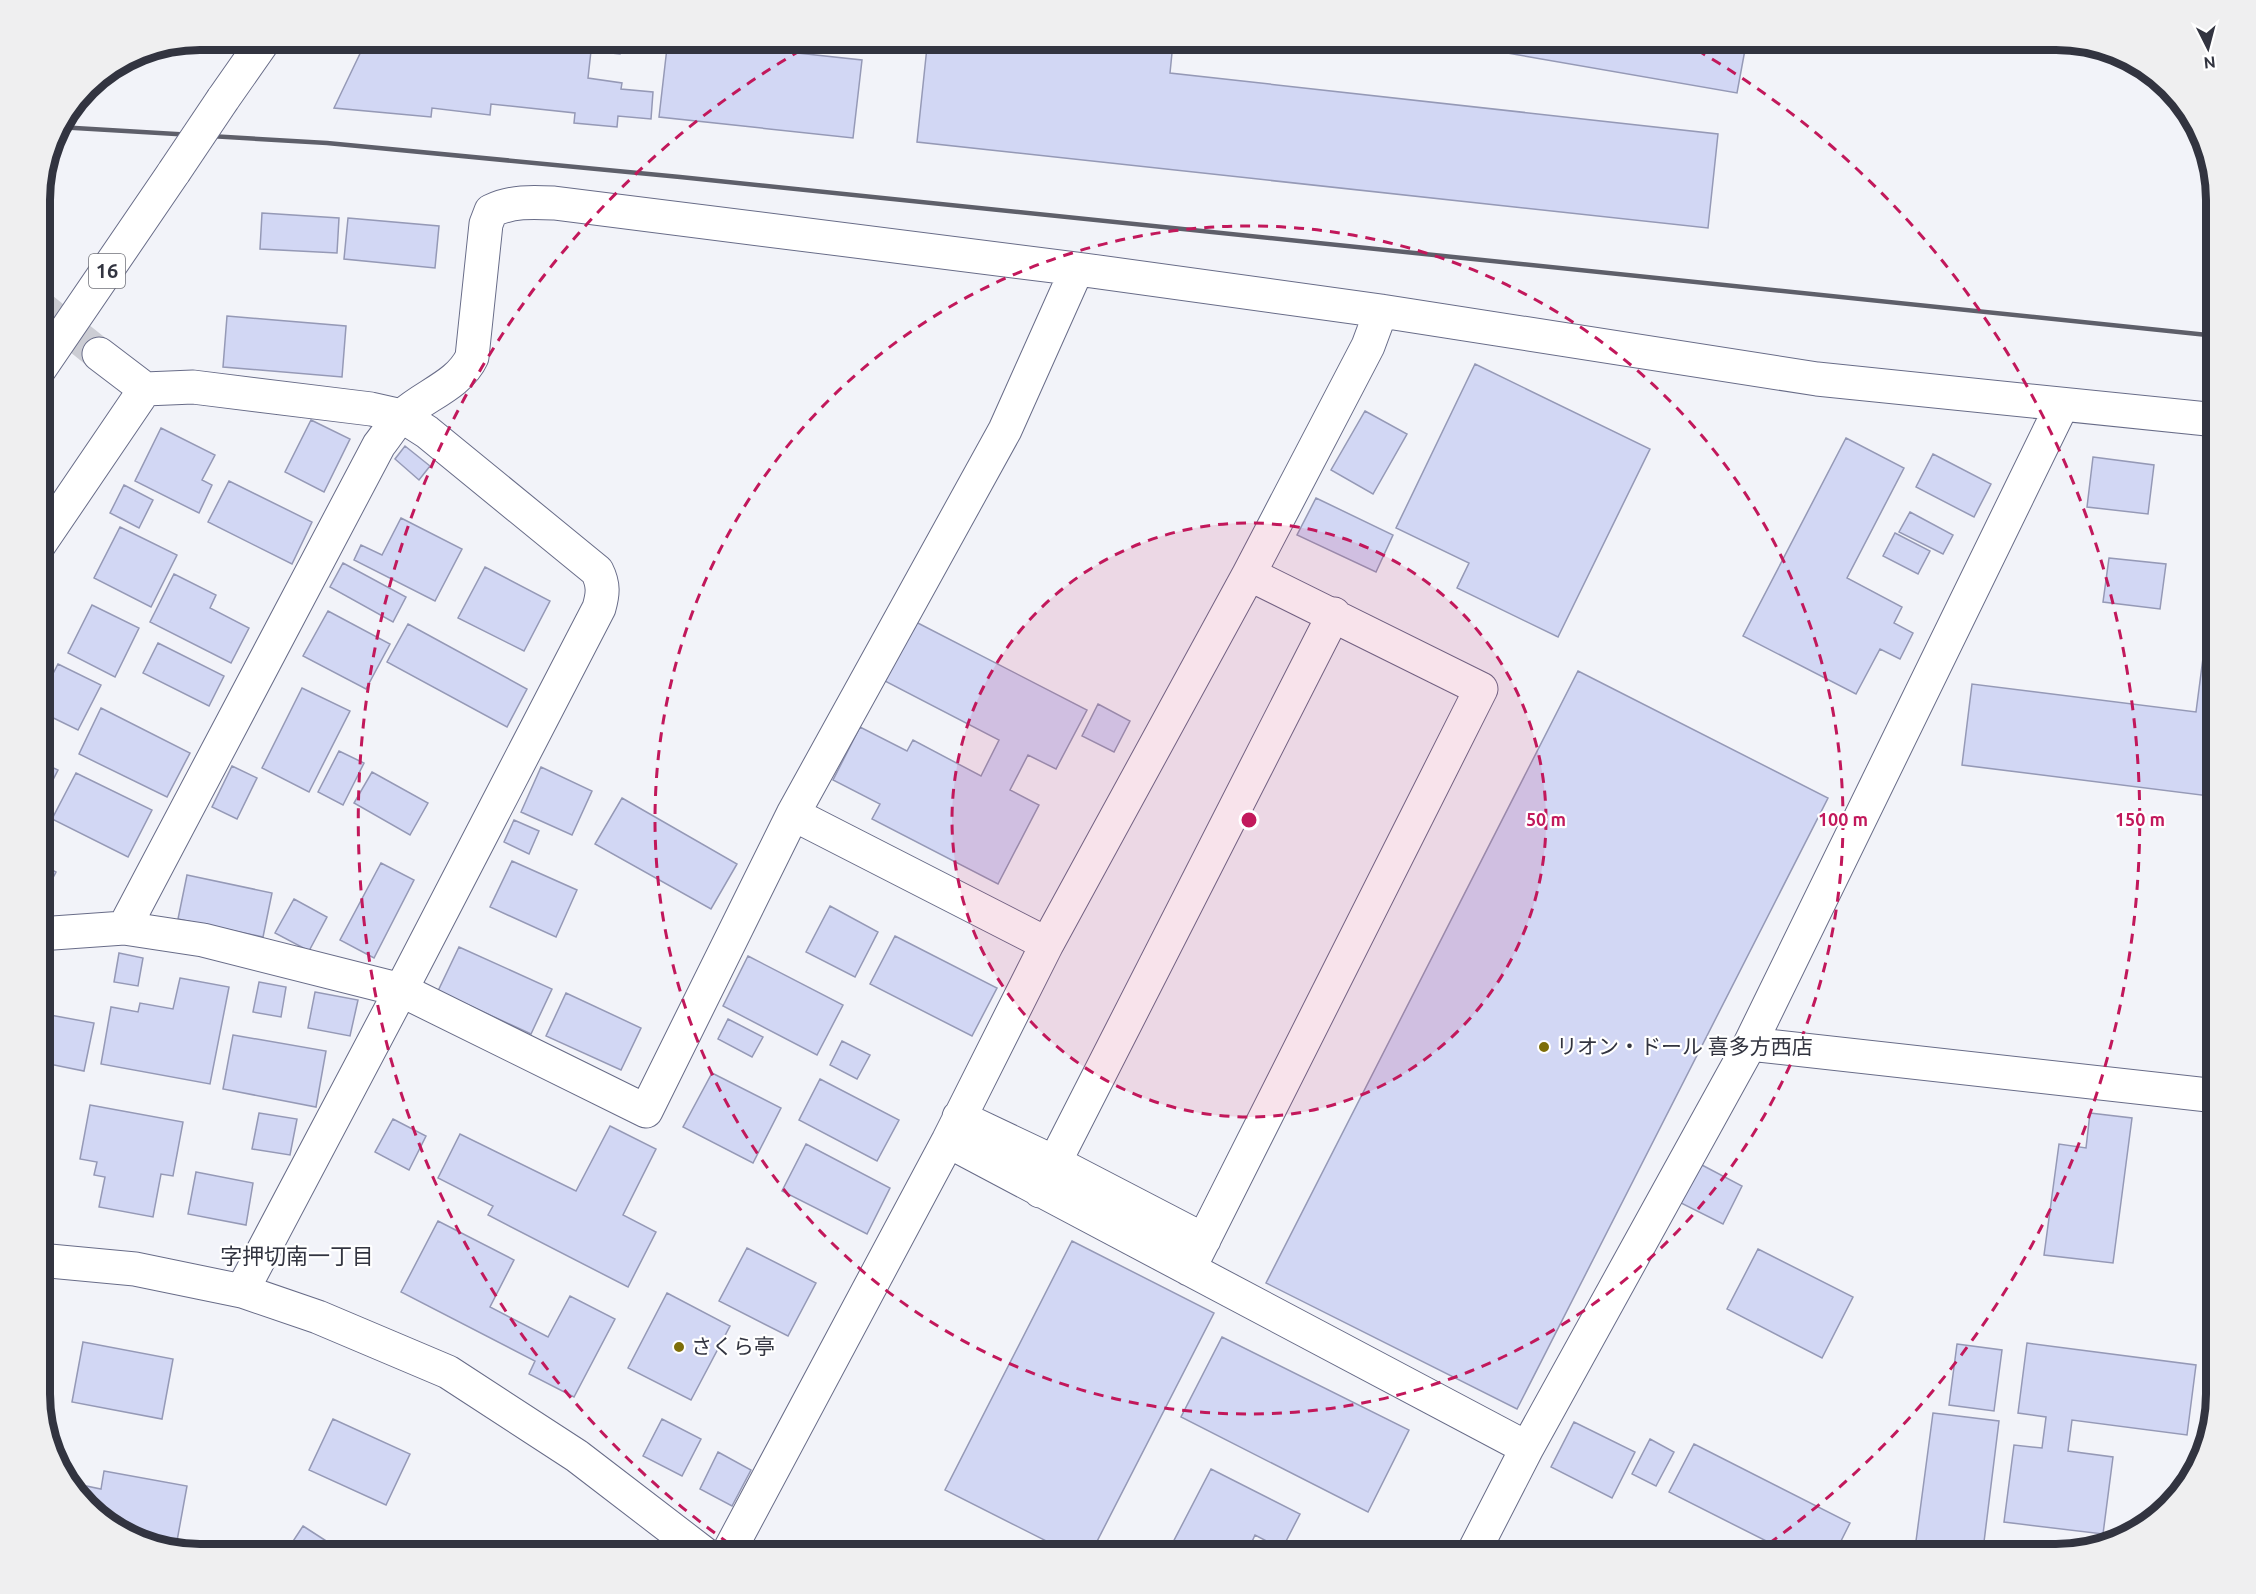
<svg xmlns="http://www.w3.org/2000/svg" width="2256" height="1594" viewBox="0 0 2256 1594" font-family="Ubuntu,'Noto Sans JP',sans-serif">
	<rect width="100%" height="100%" fill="#f2f3f9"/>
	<!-- building -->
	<path fill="#d2d7f4" stroke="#9599b6" stroke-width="1.5" d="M367 39H622L620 54 591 51 588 78 622 83 621 89 653 92 651 119 618 116 617 127 574 123 575 113 491 104 490 115 432 108 431 117 334 108Z
		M668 39 862 60 853 138 659 117Z
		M958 39H1135L1173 43 1170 73 1718 134 1708 228 917 142 927 47 956 50Z
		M1427 39H1747L1737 93Z
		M262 213 339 218 337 253 260 249Z
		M348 218 439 226 435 268 344 259Z
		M227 316 346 326 342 377 223 367Z
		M1475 364 1650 449 1558 637 1457 588 1469 563 1396 528Z
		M1365 411 1407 434 1373 494 1331 470Z
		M311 420 350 439 324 492 285 472Z
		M161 428 215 455 202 480 212 485 199 513 135 481Z
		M1846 438 1904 468 1847 578 1902 607 1894 623 1913 633 1900 659 1880 649 1856 694 1743 636Z
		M405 446 430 466 419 480 395 459Z
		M1933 454 1991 484 1974 517 1916 487Z
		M2093 457 2154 465 2148 514 2087 507Z
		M229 481 312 522 292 564 208 522Z
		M124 485 153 500 139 528 110 513Z
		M1316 498 1393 535 1376 572 1297 535Z
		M1910 512 1953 535 1943 554 1899 532Z
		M401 518 462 549 435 601 354 560 361 545 382 555Z
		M120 527 177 555 151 607 94 578Z
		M1895 533 1930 551 1918 574 1883 556Z
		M2109 558 2166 564 2160 609 2103 602Z
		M343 563 406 597 393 622 330 587Z
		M485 567 550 601 524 651 458 618Z
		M174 574 216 595 210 608 249 628 231 663 150 622Z
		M92 605 139 628 115 677 68 653Z
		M328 611 390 644 366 689 303 656Z
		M912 620 1087 710 1056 769 1028 755 1010 790 1039 805 998 884 872 819 880 804 833 780 860 727 907 751 913 740 981 776 999 740 881 679Z
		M408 624 527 689 507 727 387 662Z
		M158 643 224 676 209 706 143 673Z
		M2203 658 2217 660V797L1962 765 1972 684 2196 712Z
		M58 664 101 685 78 730 39 711V701Z
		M1578 671 1828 798 1517 1409 1266 1283Z
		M302 688 350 711 309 792 262 768Z
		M1098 704 1130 721 1114 752 1082 736Z
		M101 708 190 753 167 797 79 754Z
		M339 751 364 763 343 805 318 792Z
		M39 761 58 770 39 807Z
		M232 766 257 778 237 819 212 807Z
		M541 767 592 791 572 835 521 812Z
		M372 772 428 803 410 835 354 803Z
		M76 773 152 810 128 857 52 819Z
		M622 798 737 864 711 909 595 844Z
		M514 820 539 831 529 854 504 842Z
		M512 861 577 890 556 937 490 907Z
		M39 863 56 872 39 904Z
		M381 863 414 880 374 958 340 940Z
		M187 875 272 893 263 937 178 919Z
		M294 899 327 917 309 951 275 933Z
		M830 906 878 932 855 977 806 952Z
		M895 936 997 988 972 1036 870 984Z
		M459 947 552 989 531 1034 438 991Z
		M119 953 143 958 138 986 114 982Z
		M748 956 843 1005 817 1055 723 1006Z
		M180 978 229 987 210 1084 101 1064 111 1007 138 1012 140 1003 173 1009Z
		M259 982 286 987 281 1017 253 1012Z
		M315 992 358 1000 350 1036 308 1028Z
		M566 993 641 1028 621 1070 546 1036Z
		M39 1013 94 1023 84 1071 39 1062Z
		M728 1019 763 1037 752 1057 718 1039Z
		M233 1035 326 1051 316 1107 223 1089Z
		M842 1041 870 1055 857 1079 830 1065Z
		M712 1073 781 1108 753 1163 683 1127Z
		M820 1079 899 1120 877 1161 799 1120Z
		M90 1105 183 1122 173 1176 161 1174 153 1217 99 1207 105 1177 94 1175 97 1162 80 1159Z
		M259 1113 297 1119 290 1155 252 1149Z
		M2090 1113 2132 1118 2113 1263 2044 1255 2059 1144 2086 1148Z
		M393 1119 426 1136 409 1170 375 1152Z
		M610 1126 656 1149 623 1215 656 1232 628 1287 488 1215 493 1206 438 1178 460 1134 576 1191Z
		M806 1144 890 1188 867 1234 782 1191Z
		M1700 1164 1742 1186 1723 1224 1681 1203Z
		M196 1172 253 1183 246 1225 188 1214Z
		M438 1221 514 1260 490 1307 548 1337 570 1296 615 1319 574 1397 529 1374 535 1361 401 1292Z
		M1072 1241 1214 1313 1090 1555H1074L945 1490Z
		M747 1248 816 1283 788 1336 719 1301Z
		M1758 1249 1853 1297 1822 1358 1727 1309Z
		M667 1293 730 1326 691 1400 628 1368Z
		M1222 1337 1409 1430 1368 1512 1181 1417Z
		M83 1342 173 1359 162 1419 72 1402Z
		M2027 1343 2196 1365 2187 1435 2072 1420 2068 1451 2113 1457 2103 1534 2004 1522 2014 1445 2042 1448 2046 1417 2018 1413Z
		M1957 1344 2002 1350 1994 1411 1949 1405Z
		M1933 1413 1999 1421 1983 1550 1916 1541Z
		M333 1419 410 1454 386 1505 309 1470Z
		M662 1419 701 1439 682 1476 643 1456Z
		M1574 1422 1635 1452 1612 1498 1551 1467Z
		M1650 1439 1674 1452 1656 1486 1632 1474Z
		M1694 1444 1850 1523 1834 1555H1794L1669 1492Z
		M718 1452 751 1470 732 1506 700 1489Z
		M1211 1469 1300 1514 1282 1549 1255 1535 1246 1555H1180L1169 1550Z
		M104 1471 187 1486 177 1541 118 1531 102 1522 67 1482 101 1489Z
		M303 1526 348 1555H284Z"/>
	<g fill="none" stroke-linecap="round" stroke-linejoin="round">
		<!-- minor-tunnel -->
		<path stroke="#cccdd4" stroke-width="33" stroke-dasharray="33 16" stroke-linecap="butt" d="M39 306 99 354"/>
		<defs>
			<path id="minor" d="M99 354 145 389 193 387 371 409 402 416 427 432 597 571C604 585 603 594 599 608L401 990 242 1291
				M39 545 145 389
				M793 814 1047 944
				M124 928 379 445C387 435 394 423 403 415 425 395 459 385 472 357L486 224 491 211C512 201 532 202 554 203L1077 269 1381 311 1817 379 2217 420
				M39 934 124 928 203 940 401 990 646 1111 793 814 1005 430 1077 269
				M1750 1044 2217 1096
				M959 1117 1054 1162 1204 1240
				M948 1141 1527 1448
				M1040 1191 1334 614
				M39 1260 135 1269 242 1291 318 1317 448 1372 577 1456 706 1555
				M1189 1269 1481 689 1249 574
				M727 1555 948 1141 1047 944 1249 574 1368 346 1381 311
				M1472 1555 1527 1448 1750 1044 2062 405"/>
			<path id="major" d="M223 99 265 39
				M39 370 174 172"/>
		</defs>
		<!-- minor casing -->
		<use href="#minor" stroke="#686c88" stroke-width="35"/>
		<!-- major casing -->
		<use href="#major" stroke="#686c88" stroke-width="35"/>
		<!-- minor -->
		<use href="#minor" stroke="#fff" stroke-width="33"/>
		<!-- major -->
		<use href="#major" stroke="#fff" stroke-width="33"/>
		<!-- rail -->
		<path stroke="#5e5f6a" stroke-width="4.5" d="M58 127 327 143 680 177 2217 336"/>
		<defs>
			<path id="major-bridge" d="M174 172 223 99"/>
		</defs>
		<!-- major-bridge casing -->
		<use href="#major-bridge" stroke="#686c88" stroke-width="35" stroke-linecap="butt"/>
		<!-- major-bridge -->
		<use href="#major-bridge" stroke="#fff" stroke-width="33"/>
	</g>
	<!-- distance rings -->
	<circle cx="1249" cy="820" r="297" fill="#c2185b" fill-opacity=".12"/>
	<g fill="none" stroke="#c2185b" stroke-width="3" stroke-dasharray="10 8">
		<circle cx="1249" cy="820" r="297"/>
		<circle cx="1249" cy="820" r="594"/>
		<path d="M744 1554A891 891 0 0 1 817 41M1681 41A891 891 0 0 1 1754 1554"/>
	</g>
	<!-- markers -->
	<g fill="#7d6d08" stroke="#fff" stroke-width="2">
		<circle cx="1544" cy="1047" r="6"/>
		<circle cx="679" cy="1347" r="6"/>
	</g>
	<g text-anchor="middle" stroke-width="4.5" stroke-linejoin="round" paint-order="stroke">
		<!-- shield labels -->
		<rect fill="#fff" stroke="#707179" stroke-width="1.5" x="89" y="254" width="36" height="34" rx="4.5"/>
		<g font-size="20" font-weight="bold" fill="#323440">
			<text x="107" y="278">16</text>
		</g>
		<!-- poi labels -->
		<g font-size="21" fill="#323440" stroke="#fff" text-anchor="start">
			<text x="1556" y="1054">リオン・ドール 喜多方西店</text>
			<text x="691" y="1354">さくら亭</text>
		</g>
		<!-- neighbourhood labels -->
		<g font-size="22" fill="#323440" stroke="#fff">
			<text x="297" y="1264">字押切南一丁目</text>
		</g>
	</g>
	<!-- crop -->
	<path d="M0 0H2256V1594H0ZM200 50H2056A150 150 0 0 1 2206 200V1394A150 150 0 0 1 2056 1544H200A150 150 0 0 1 50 1394V200A150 150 0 0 1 200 50Z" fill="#efeff0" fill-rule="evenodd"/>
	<path fill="none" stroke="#323440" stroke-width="8" d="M200 50H2056A150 150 0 0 1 2206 200V1394A150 150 0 0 1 2056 1544H200A150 150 0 0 1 50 1394V200A150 150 0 0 1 200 50Z"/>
	<circle cx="1249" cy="820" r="9" fill="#c2185b" stroke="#fff" stroke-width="3"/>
	<g font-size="18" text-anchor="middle" font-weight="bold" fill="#c2185b" stroke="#fff" stroke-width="4.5" stroke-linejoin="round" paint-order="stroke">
		<text x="1546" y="826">50 m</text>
		<text x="1843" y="826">100 m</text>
		<text x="2140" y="826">150 m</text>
	</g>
	<!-- north arrow -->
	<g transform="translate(2208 48) rotate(174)" stroke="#ffffff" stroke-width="4.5" paint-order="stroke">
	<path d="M0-4.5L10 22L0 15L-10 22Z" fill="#323440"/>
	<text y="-9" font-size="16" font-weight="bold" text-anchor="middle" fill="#323440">N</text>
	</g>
</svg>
